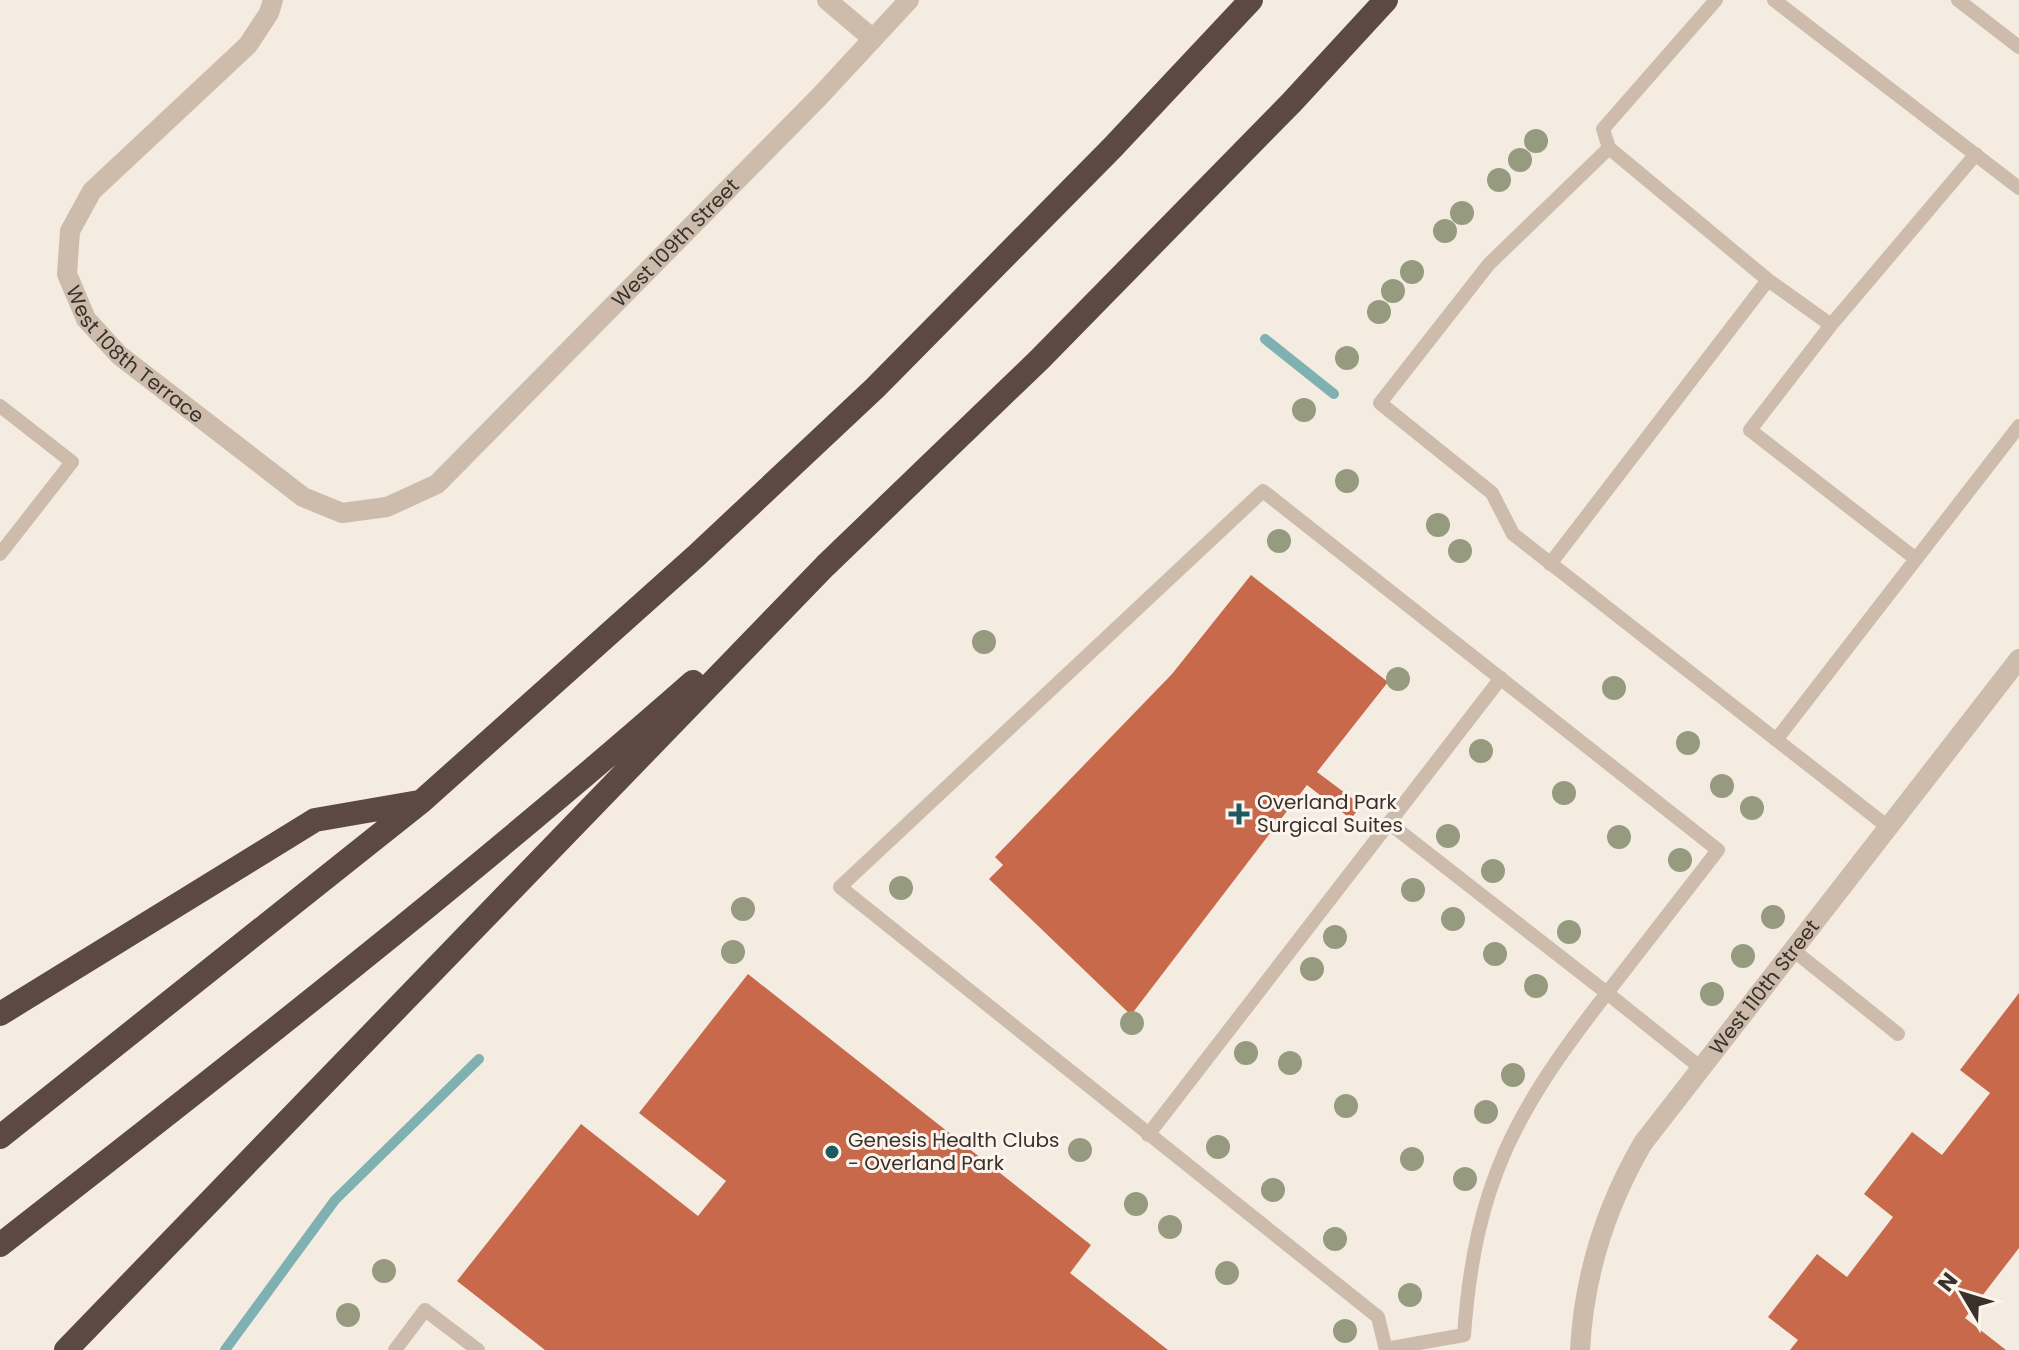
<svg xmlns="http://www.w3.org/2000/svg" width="2019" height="1350" viewBox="0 0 2019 1350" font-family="Poppins,sans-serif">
	<rect width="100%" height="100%" fill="#f4ebe1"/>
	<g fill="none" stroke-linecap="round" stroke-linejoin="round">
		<!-- stream -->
		<path stroke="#7fb0b2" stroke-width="10" d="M1265 339 1334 394
			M225 1350 335 1200 479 1059"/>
	</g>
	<!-- building -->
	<path fill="#c8694b" d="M1251 575 1388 682 1317 772 1361 805 1351 819 1307 785 1131 1015 989 879 1003 865 995 857 1172 674Z
		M748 974 1091 1245 1070 1273 1168 1350H545L457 1281 581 1124 698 1216 726 1181 639 1113Z
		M2019 993V1248L1965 1318 2006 1350H1790L1798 1340 1768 1317 1817 1254 1847 1277 1893 1217 1864 1194 1912 1132 1942 1155 1990 1093 1960 1070Z"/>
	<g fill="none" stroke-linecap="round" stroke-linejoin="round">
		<!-- lane -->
		<path stroke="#cdbbac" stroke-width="14" d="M1716 0 1603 129 1609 148 1489 264 1380 403 1492 493 1513 534 1888 827
			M1774 0 2019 188
			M1958 0 2019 47
			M1609 148 1768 280
			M1831 325 1750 430 1916 559
			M0 406 72 462 0 554
			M1550 564 1768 280 1831 325 1976 154
			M1776 740 2019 426
			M1793 950 1898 1034
			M1148 1135 1501 678
			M1386 1349 1464 1335C1475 1183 1515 1111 1607 993L1389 823
			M395 1350 425 1310 478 1350
			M1386 1350 1378 1317 840 887 1263 491 1718 850 1607 993 1701 1068"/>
		<!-- street -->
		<g stroke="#cdbbac" stroke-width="20">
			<path id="s1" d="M273 0 269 13 248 45 92 191 70 231 67 274 86 319 119 355 303 497 342 513 387 507 437 484 819 97 909 0"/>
			<path d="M827 0 873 39"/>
			<path id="s2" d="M1580 1350C1584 1275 1605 1208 1643 1143L2019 659"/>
		</g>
		<!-- highway -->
		<path stroke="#5c4a42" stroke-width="24" d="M0 1014 315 820 419 802
			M0 1137 422 801 696 556 875 388 1113 147 1251 0
			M0 1245C235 1062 470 878 693 682
			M66 1350 825 566 1040 359 1292 102 1386 0"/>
	</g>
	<!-- trees -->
	<g fill="#969b7f">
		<circle cx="1536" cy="141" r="12"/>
		<circle cx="1520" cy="160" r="12"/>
		<circle cx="1499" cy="180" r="12"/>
		<circle cx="1462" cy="213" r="12"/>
		<circle cx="1445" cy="231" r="12"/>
		<circle cx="1412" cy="272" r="12"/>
		<circle cx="1393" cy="291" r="12"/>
		<circle cx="1379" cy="312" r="12"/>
		<circle cx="1347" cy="358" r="12"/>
		<circle cx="1304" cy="410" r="12"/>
		<circle cx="1347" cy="481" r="12"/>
		<circle cx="1438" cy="525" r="12"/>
		<circle cx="1279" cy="541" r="12"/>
		<circle cx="1460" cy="551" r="12"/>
		<circle cx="984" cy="642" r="12"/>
		<circle cx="1398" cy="679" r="12"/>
		<circle cx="1614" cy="688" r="12"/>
		<circle cx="1688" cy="743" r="12"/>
		<circle cx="1481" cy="751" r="12"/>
		<circle cx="1722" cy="786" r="12"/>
		<circle cx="1564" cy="793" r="12"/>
		<circle cx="1752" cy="808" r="12"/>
		<circle cx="1448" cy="836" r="12"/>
		<circle cx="1619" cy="837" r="12"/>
		<circle cx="1680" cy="860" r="12"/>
		<circle cx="1493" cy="871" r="12"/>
		<circle cx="901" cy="888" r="12"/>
		<circle cx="1413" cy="890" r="12"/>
		<circle cx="743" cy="909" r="12"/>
		<circle cx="1773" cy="917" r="12"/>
		<circle cx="1453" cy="919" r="12"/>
		<circle cx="1569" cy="932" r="12"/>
		<circle cx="1335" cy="937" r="12"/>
		<circle cx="733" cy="952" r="12"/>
		<circle cx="1495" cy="954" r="12"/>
		<circle cx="1743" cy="956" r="12"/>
		<circle cx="1312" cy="969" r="12"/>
		<circle cx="1536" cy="986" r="12"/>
		<circle cx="1712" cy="994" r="12"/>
		<circle cx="1132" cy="1023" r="12"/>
		<circle cx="1246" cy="1053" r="12"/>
		<circle cx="1290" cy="1063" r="12"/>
		<circle cx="1513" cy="1075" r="12"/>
		<circle cx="1346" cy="1106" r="12"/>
		<circle cx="1486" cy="1112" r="12"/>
		<circle cx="1218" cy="1147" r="12"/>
		<circle cx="1080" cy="1150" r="12"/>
		<circle cx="1412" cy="1159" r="12"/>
		<circle cx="1465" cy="1179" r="12"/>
		<circle cx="1273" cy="1190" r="12"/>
		<circle cx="1136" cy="1204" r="12"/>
		<circle cx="1170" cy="1227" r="12"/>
		<circle cx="1335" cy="1239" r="12"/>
		<circle cx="384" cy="1271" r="12"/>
		<circle cx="1227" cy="1273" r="12"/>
		<circle cx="1410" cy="1295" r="12"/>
		<circle cx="348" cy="1315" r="12"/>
		<circle cx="1345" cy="1331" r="12"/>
	</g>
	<!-- markers -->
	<g fill="#1f5a5e" stroke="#fbf5ee" stroke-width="3">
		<path d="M1235 802h8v8h8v8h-8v8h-8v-8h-8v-8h8z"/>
		<circle cx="832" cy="1152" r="8"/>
	</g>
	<g text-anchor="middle" stroke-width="6" stroke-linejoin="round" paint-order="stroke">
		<!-- street labels -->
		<g font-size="20" fill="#3b302b" stroke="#fbf5ee">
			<text dy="7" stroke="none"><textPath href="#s1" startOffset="1166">West 109th Street</textPath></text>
			<text dy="7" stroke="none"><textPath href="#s1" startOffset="462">West 108th Terrace</textPath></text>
			<text dy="7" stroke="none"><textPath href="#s2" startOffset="416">West 110th Street</textPath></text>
		</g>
		<!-- poi labels -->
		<g font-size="20" fill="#3b302b" stroke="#fbf5ee" text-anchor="start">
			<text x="1257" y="809">Overland Park<tspan x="1257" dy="23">Surgical Suites</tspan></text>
			<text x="848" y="1147">Genesis Health Clubs<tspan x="848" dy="23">- Overland Park</tspan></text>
		</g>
	</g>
	<!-- north arrow -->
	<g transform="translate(1963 1294) rotate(308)" stroke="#fbf5ee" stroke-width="6" paint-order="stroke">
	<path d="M0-6L14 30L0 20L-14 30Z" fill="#3b302b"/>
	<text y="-12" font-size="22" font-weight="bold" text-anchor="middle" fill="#3b302b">N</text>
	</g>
</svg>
